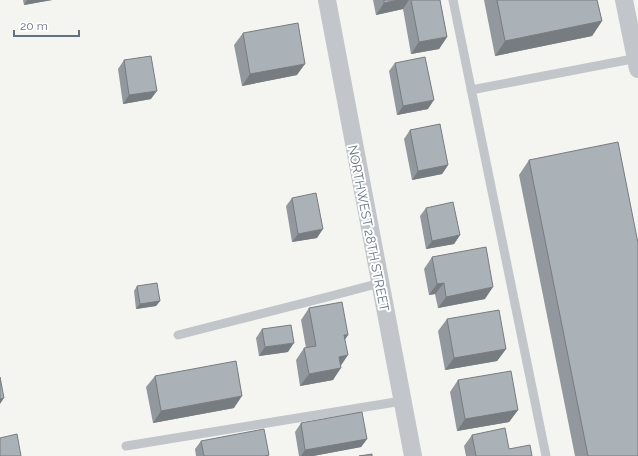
<svg xmlns="http://www.w3.org/2000/svg" width="638" height="456" viewBox="0 0 638 456" font-family="Raleway,sans-serif">
	<rect width="100%" height="100%" fill="#f4f5f0"/>
	<g fill="none" stroke-linecap="round" stroke-linejoin="round">
		<!-- service -->
		<path stroke="#c2c5c9" stroke-width="9" d="M453 0 546 456
			M471 90 638 58
			M178 335 331 296 380 283
			M126 446 402 401"/>
		<!-- minor -->
		<path stroke="#c2c5c9" stroke-width="18" d="M327 0 413 456
			M624 0 638 69"/>
	</g>
	<!-- wall -->
	<path fill="#92989d" d="M23 0H52L24 5Z
		M373 0H440L447 37 439 49 411 54 403 9 376 15Z
		M484 0H597L602 21 592 36 495 56Z
		M243 33 297 75 242 86 234 45Z
		M124 60 151 99 123 104 118 69Z
		M395 63 428 109 397 115 389 71Z
		M410 130 448 165 442 174 412 180 404 139Z
		M529 160 638 456H575L519 175Z
		M292 198 317 238 292 242 286 206Z
		M426 208 460 235 454 244 426 249 420 216Z
		M432 257 485 299 438 308 435 294 429 295 424 269Z
		M137 286 160 301 156 306 136 309 134 291Z
		M309 308 348 335 345 339 341 365 333 380 300 386 296 360 304 348H306L301 320Z
		M447 319 506 349 497 361 445 370 438 331Z
		M262 329 288 352 259 356 256 338Z
		M155 376 234 408 153 423 146 387Z
		M458 380 518 410 509 422 457 431 450 392Z
		M301 423 367 439 361 447 313 456H299L295 432Z
		M472 435 509 449 532 456H466L464 446Z
		M201 441 269 455 268 456H196L195 449Z"/>
	<!-- shaded-wall -->
	<path fill="#777c80" d="M27 0H52L24 5Z
		M398 0H409L403 9 376 15 384 3Z
		M602 21 592 36 495 56 505 41Z
		M447 37 439 49 411 54 419 42Z
		M305 64 297 75 242 86 250 74Z
		M157 91 151 99 123 104 129 95Z
		M434 100 428 109 397 115 403 106Z
		M448 165 442 174 412 180 418 171Z
		M323 229 317 238 292 242 298 234Z
		M460 235 454 244 426 249 432 241Z
		M444 283 435 294 429 295 437 284Z
		M493 287 485 299 438 308 446 297Z
		M160 301 156 306 136 309 140 304Z
		M344 335H348L340 347Z
		M294 343 288 352 259 356 265 347Z
		M506 349 497 361 445 370 454 358Z
		M348 355 340 367 339 357Z
		M341 368 333 380 300 386 309 374Z
		M242 396 234 408 153 423 161 411Z
		M4 398 0 404V399Z
		M518 410 509 422 457 431 465 419Z
		M367 439 361 447 313 456H301L305 450Z"/>
	<!-- building -->
	<path fill="#aab1b7" stroke="#777c80" d="M384 0H398L384 3Z
		M411 0H440L447 37 419 42Z
		M497 0H597L602 21 505 41Z
		M298 23 305 64 250 74 243 33Z
		M151 56 157 91 129 95 124 60Z
		M425 57 434 100 403 106 395 63Z
		M440 124 448 165 418 171 410 130Z
		M618 142 638 243V456H588L529 160Z
		M316 193 323 229 298 234 292 198Z
		M453 202 460 235 432 241 426 208Z
		M486 247 493 287 446 297 444 283 437 284 432 257Z
		M157 283 160 301 140 304 137 286Z
		M342 302 348 335H344L348 355 339 357 341 368 309 374 304 348 316 346 309 308Z
		M499 310 506 349 454 358 447 319Z
		M291 325 294 343 265 347 262 329Z
		M236 361 242 396 161 411 155 376Z
		M511 371 518 410 465 419 458 380Z
		M0 377 4 398 0 399Z
		M362 412 367 439 305 450 301 423Z
		M505 428 509 449 530 445 532 456H476L472 435Z
		M264 429 269 455 265 456H204L201 441Z
		M17 434 21 456H0V438Z
		M372 454V456H359Z"/>
	<g text-anchor="middle" stroke-width="4" stroke-linejoin="round" paint-order="stroke">
		<!-- street labels -->
		<g font-size="13" fill="#637282" stroke="#fff">
			<text transform="translate(369 228) rotate(79)" y="5">NORTHWEST 28TH STREET</text>
		</g>
	</g>
	<!-- scale -->
	<path d="M14 30v6h65v-6" fill="none" stroke="#637282" stroke-width="2"/>
	<text x="20" y="30" font-size="12" fill="#637282" stroke="#ffffff" stroke-width="3" paint-order="stroke">20 m</text>
</svg>
